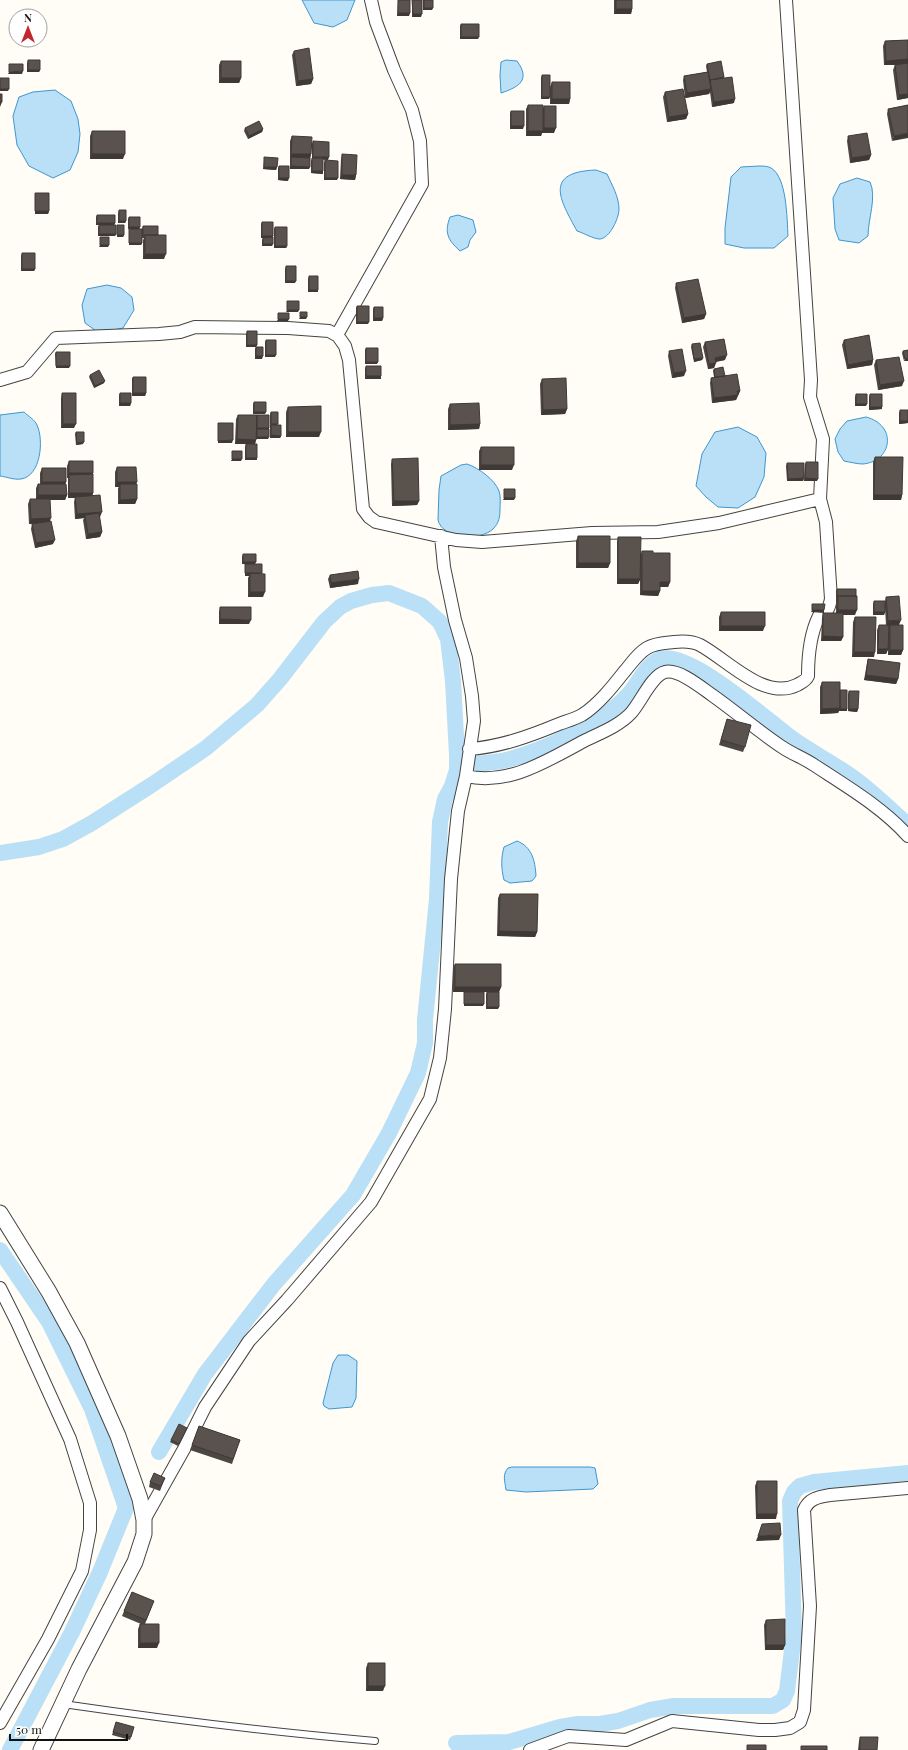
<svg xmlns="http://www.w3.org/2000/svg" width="908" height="1750" viewBox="0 0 908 1750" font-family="'Playfair Display',serif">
	<rect width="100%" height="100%" fill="#fffdf5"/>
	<!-- water -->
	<path fill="#b9e0f7" stroke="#3f96cf" d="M302 0H355L347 20 333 27 314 23Z
		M506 60 517 61C531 80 519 87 501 93L500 75 501 62Z
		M55 90 71 101 78 119 80 134 78 152 70 170 53 178 29 166 17 145 13 116 19 97 33 92Z
		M759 166C763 166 768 166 771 168 787 177 787 219 788 236L774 248H744L725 244V228L731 177 741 167Z
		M596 170 607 174C612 185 619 197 619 209 619 218 610 238 600 239 593 239 584 233 577 231 560 200 543 172 596 170Z
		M857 178 870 182C877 197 868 219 868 236L859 243 839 240 835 229 833 198 840 184Z
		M458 215 473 220 476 232 470 240 468 247 460 251C448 240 444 233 450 217Z
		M107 285 121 288 132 297 134 310 123 328 99 333 85 323 82 305 87 289Z
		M24 412C28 416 35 420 37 425 44 440 41 476 21 479 14 480 7 477 0 476V415Z
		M866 417C897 425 893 461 863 464 857 464 850 462 844 461L838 452 835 439 840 429 847 421Z
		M738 427 757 437 766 453 764 477 755 497 738 508 718 507 706 497 696 486 702 454 715 432Z
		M467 464C479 468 495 480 499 491 501 496 500 504 500 509 500 517 499 523 493 529 481 541 442 539 438 520L439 490 441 476 461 465Z
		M517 841C532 847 535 860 536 876L532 881 510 883 504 880C501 868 501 858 504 847Z
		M338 1355H348L357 1361 356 1398 352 1407 329 1409 324 1406 323 1403 333 1363Z
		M512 1467H590L595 1468 598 1484 593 1489 526 1492 506 1490C505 1481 502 1475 508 1468Z"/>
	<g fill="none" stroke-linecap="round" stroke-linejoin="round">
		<!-- canal -->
		<path stroke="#b9e0f7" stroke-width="16" d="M478 764C486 763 494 762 502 761 541 752 600 725 627 696 638 685 644 667 658 660 685 646 767 720 790 737 809 751 831 762 851 776 871 790 889 808 908 825
			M0 853 39 847 63 839 92 823 153 784 206 748 257 705 280 679 324 622 340 607 351 601 372 595 389 593 422 606 440 622 448 639 453 681 457 755V770L452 786 445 799 440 822 437 899 425 1020V1043L418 1073 389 1133 353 1195 274 1284 205 1374 159 1452
			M0 1250 49 1322 92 1409 126 1508 100 1572 72 1632 10 1750
			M456 1743 509 1742 560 1727 578 1724H600L618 1721 650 1710 674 1706H773L783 1700 787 1691 794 1634 790 1501 794 1492 800 1486 814 1482 908 1473"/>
		<defs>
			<path id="service" d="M63 1704C166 1719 270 1732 375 1741"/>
			<path id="minor" d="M337 335 422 184 420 141 412 110 394 70 376 22 371 0
				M0 380 27 372 56 338 159 334 180 332 195 327 288 328 329 331 338 336 345 346 349 360 363 509 369 517 376 522 456 540 482 542 592 533 658 532 719 523 820 499 823 439 810 397 811 380 786 0
				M469 749C500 747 530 736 559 724 567 721 575 719 582 715 598 705 613 686 624 672 632 663 637 654 647 648 655 643 665 643 674 642 683 641 692 641 700 645 728 660 764 701 797 685 802 682 806 681 808 676 808 655 810 634 819 616 828 612 829 608 831 599L826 522 820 499
				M466 776C509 786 548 760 584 741 600 733 619 726 631 713 641 702 652 675 665 672 678 668 702 688 712 695 736 712 758 731 782 747 792 754 804 758 814 765 846 786 882 807 908 836
				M0 1288 17 1322 70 1439 90 1503V1530L82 1571 48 1639 0 1723
				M144 1520 184 1449 205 1407 249 1341 287 1300 371 1202 430 1099 440 1058 445 1009 451 879 458 811 466 776 474 721 472 696 466 658 455 620 444 567 441 536
				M530 1750 568 1736 626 1740 672 1721 759 1730H775L790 1728 800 1722 804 1710 810 1606 804 1510C809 1498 819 1497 830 1495L908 1488"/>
			<path id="tertiary" d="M0 1213 49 1292 77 1343 118 1436 140 1499 144 1520V1534L135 1562 79 1669 41 1750"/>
		</defs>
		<!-- service casing -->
		<use href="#service" stroke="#444" stroke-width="8"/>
		<!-- minor casing -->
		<use href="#minor" stroke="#444" stroke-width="14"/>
		<!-- tertiary casing -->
		<use href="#tertiary" stroke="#444" stroke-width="17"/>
		<!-- service -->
		<use href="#service" stroke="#fff" stroke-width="6"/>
		<!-- minor -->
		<use href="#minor" stroke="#fff" stroke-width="12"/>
		<!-- tertiary -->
		<use href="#tertiary" stroke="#fff" stroke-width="15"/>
	</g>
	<!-- wall -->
	<path fill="#4d4742" d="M398 0H410L409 16H397Z
		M412 0H422L421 17H412Z
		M423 0H433L432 10H423Z
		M614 0H632V9L631 14H614Z
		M461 24 478 39H460V26Z
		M908 40V98L897 100 893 70 895 65H897H884L883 46 885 41Z
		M294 51 313 79 311 84 296 86 292 55Z
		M28 60 40 70 39 72H27V63Z
		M221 61 241 78 239 83H219V65Z
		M707 64 724 77 734 103 712 107 710 92 709 94 685 98 683 80 684 76 707 72 706 66Z
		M542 75 549 99H541V78Z
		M552 82 570 99 569 104H550V87Z
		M665 92 688 114 686 119 667 122 663 97Z
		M528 105 543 108 544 106 554 133H542L541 136H526V109Z
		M908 105 892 141 887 114 888 109Z
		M511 111 523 129H510V113Z
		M245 128 263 129 262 132 248 139 244 131Z
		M92 131 123 159H90V136Z
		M292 136 311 154 310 158 309 169H290V141Z
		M848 136 871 155 869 160 850 163 847 141Z
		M313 141 328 160 323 159V174L311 173V161L312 158V144Z
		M342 154 356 175 355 180 340 179 341 159Z
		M264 157 277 167 276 170 263 169 264 160Z
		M325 160 337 180H324V163Z
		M279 166 288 181 278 180V168Z
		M35 193 49 211 48 214H35Z
		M119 210 126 221 125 223H118V213Z
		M97 215 115 223 114 225 116 234 115 236H98V227L99 225H96V217Z
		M129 217 140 229 142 243 141 245H129V229H128V219Z
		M262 222 273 236 272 237V246H262V240L263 238H261V224Z
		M117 225 124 235 123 237H117Z
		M143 226 158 235 164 259H143V240L144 238H142V229Z
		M275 227 287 246 286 248H274V229Z
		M22 253 35 269 34 271H21V256Z
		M286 266 295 283H285V269Z
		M309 276 318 292H308V279Z
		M676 283 706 314 704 319 682 323 675 288Z
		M357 306 368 324H356V308Z
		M374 307 383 318 382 321H373V309Z
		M247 331 257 345 256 347 262 359H255V349L256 347H246V334Z
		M266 340 275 357H265V342Z
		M844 340 873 360 872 365 847 369 842 345Z
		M705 342 725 360 716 362 714 368 708 369 703 347Z
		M692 344 703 358 702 360 694 362 691 347Z
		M366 348 377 364H365V350Z
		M908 350 904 361 902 353 903 351Z
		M669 351 684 376 672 378 668 356Z
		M56 352 69 368H56L55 354Z
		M876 360 902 386 878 390 874 365Z
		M366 366 381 376V379H365V368Z
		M714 369 725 376 740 391 736 400 712 403 710 383 711 378 714 377 713 371Z
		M90 375 104 383 94 388 89 377Z
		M133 377 146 393 145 396H132V379Z
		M542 379 567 409 565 414 541 415 540 384Z
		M62 393 74 428H61V398Z
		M120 393 131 403 130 406H119V395Z
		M856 394 866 406H855V397Z
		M870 394 882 407V409L869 410V397Z
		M254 402 265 414H253V404Z
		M450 404 480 424 479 429 448 430V409Z
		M288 407 319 437H286V412Z
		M900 410H908V423L899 424V413Z
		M271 412 278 425 281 436 280 438H270V414Z
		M238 415H257L269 428 268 439H256L255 444 257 460H245V447L246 444H235L236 419Z
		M218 423 232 443H218Z
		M76 432 83 444 76 445 75 434Z
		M481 447 512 470H479V451Z
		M875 457 902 495 901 500H873V462Z
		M392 459 419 501 417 505 392 506 391 464Z
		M69 461 93 473V493L92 496 100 517H99L102 532 100 537 86 539 83 520 84 518 75 519 74 502 75 498H68V478H67V466Z
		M806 462 817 481H804L805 465Z
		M787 463 804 478 803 481H787L786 466Z
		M117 467 136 484 137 499 135 504H118V488L119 487H115V472Z
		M42 468 66 482 65 484 67 495 65 500H50V521L53 544 35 548 31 529 32 524 37 523 29 524 28 504 30 499H36V488L38 484H40V473Z
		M578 536 610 563 608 568H576V541Z
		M618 537 641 554 642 551 653 553 670 582 668 587H660V591L658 596 640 595V580L638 584H617V542Z
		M243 554 255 564 263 597H248V578L249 576H245V564H242V557Z
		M330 575 358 584 330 588 328 579Z
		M837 589 855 615H843V637L841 641H821L822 618 823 613H836V591Z
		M886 597 899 625H894L903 650 901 655H888V650L886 654H877V630L879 625H886L885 608V612L884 615H873V604L874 601H885Z
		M220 607 249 624H219V612Z
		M721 612 763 631H719V617Z
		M855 617 874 657H852L853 622Z
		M868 659 898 679 896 684 864 680 867 663Z
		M822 682 847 711H839L838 713 820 714V687Z
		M849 691 858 709 857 712 848 711V694Z
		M727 719 745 747 743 752 719 745Z
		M500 894 537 932 535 937 497 936 498 898Z
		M455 964 501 987 499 992 498 1009H486V994L487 992H453V969Z
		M464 992 483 1006H464Z
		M199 1426 240 1440 232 1464 190 1450Z
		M187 1428 178 1446 170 1442 171 1440Z
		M165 1478 160 1491 149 1487 150 1482Z
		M757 1481 776 1519H756L755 1486Z
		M132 1592 152 1606 145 1624 157 1648H138V1629L140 1624H141L122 1616Z
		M766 1620 785 1645 783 1650H765L764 1625Z
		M368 1663 383 1691H366V1668Z
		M116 1722 131 1737 130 1740 112 1735Z
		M860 1737 877 1750H858L859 1741Z"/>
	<!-- shaded-wall -->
	<path fill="#3f3936" d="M424 8H433L432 10H423Z
		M616 9H632L631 14H614Z
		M398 13H410L409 16H397Z
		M413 14H422L421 17H412Z
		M461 37H479L478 39H460Z
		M908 59V64L884 65 886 61Z
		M28 70H40L39 72H27Z
		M23 71 22 74H8L9 72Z
		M221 78H241L239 83H219Z
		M313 79 311 84 296 86 298 81Z
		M0 89H9L8 91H0Z
		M711 89 709 94 685 98 687 93Z
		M908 94V98L897 100 899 95Z
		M542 97H550L549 99H541Z
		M552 99H570L569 104H550Z
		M735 99 734 103 712 107 714 102Z
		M0 102H2L0 107Z
		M688 114 686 119 667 122 669 117Z
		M511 126H524L523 129H510Z
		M544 128H556L554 133H542L541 136H526L528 131H542Z
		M263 129 262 132 248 139 249 136Z
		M908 133V138L892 141 894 136Z
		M92 154H125L123 159H90Z
		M291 154H311L310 159 291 157 290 159Z
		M871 155 869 160 850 163 852 158Z
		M313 157H329L328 160 312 159Z
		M291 166 310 167 309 169H290Z
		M264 167H277L276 170 263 169Z
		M312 171H323V174L311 173Z
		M342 175H356L355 180 340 179Z
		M279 178H289L288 181 278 180Z
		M325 178H338L337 180H324Z
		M35 211H49L48 214H35Z
		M119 221H126L125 223H118Z
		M97 223H115L114 225H96Z
		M129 227H140L139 229H128Z
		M99 234H116L115 236H98Z
		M117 235H124L123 237H117Z
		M262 236H273L272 238H261Z
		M129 243H142L141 245H129Z
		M263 244H273L272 246H262Z
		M100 245H109L108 247H99Z
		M275 246H287L286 248H274Z
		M145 254H166L164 259H143Z
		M22 269H35L34 271H21Z
		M286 281H296L295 283H285Z
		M309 290H318V292H308Z
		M287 310H299L298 312H286Z
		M706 314 704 319 682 323 684 318Z
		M300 317H307L306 319H299Z
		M374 318H383L382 321H373Z
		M278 319H289L288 321H277Z
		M357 322H369L368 324H356Z
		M247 345H257L256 347H246Z
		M266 355H276L275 357H265Z
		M727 355 725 360 713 362 715 358Z
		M256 356H263L262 359H255Z
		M703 358 702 360 694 362V359Z
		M908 358V361H904L905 359Z
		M873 360 872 365 847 369 848 365Z
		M366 362H378L377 364H365Z
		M716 363 714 368 708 369 709 364Z
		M56 366H70L69 368H56Z
		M686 371 684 376 672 378 674 373Z
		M366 376H381V379H365Z
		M105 381 104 383 94 388 95 386Z
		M904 381 902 386 878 390 880 385Z
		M737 391H740L736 400 712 403 714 398Z
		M133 393H146L145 396H132Z
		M120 403H131L130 406H119Z
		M856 404H867L866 406H855Z
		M870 407H882V409L869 410Z
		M567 409 565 414 541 415 543 410Z
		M254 412H266L265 414H253Z
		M900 421H908V423L899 424Z
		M63 424H76L74 428H61Z
		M480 424 479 429 448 430 450 425Z
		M257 428H269L268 430H256Z
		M288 432H321L319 437H286Z
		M271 435 281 436 280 438H270Z
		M257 437H269L268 439H256Z
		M237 439 256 440 255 444H235Z
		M233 440 232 443H218V441Z
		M84 442 83 444 76 445 77 443Z
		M246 458H257V460H245Z
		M232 459H242L241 461H231Z
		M481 465H514L512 470H479Z
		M69 473H93L91 478 69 475 68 478H67Z
		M804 478 803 481H787L788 479Z
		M805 478 818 479 817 481H804Z
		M42 482H66L64 487H40Z
		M117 482H137L135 487 120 484 119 487H115Z
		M69 493H93L92 497 68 498Z
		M38 495H67L65 500H36Z
		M874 495H902L901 500H873Z
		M504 498H515L514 500H503Z
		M137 499 135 504H118L120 500Z
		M394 501H419L417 505 392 506Z
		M102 512 100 517 85 518V515L84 518 75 519 77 514Z
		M51 518 49 523 29 524 31 519Z
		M102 532 100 537 86 539 88 534Z
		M55 540 53 544 35 548 36 543Z
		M243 562H256L255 564H242Z
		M578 563H610L608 568H576Z
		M245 573H250L249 576H245Z
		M359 579 358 584 330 588 331 583Z
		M618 579H640L638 584H617Z
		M660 582H670L668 587H658Z
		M642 591H660L658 596 640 595Z
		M250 592H265L263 597H248Z
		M812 610H824V613L811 612Z
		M838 610H857L855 615H836Z
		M874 612H885L884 615H873Z
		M220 619 251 620 249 624H219Z
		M901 620 899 625 886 626 888 621Z
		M721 626H765L763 631H719Z
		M823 636 843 637 841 641H821Z
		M878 649H888L886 654H877Z
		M890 650H903L901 655H888Z
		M854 652H875L874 657H852Z
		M866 675 898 679 896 684 864 680Z
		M840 708 838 713 820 714 822 709Z
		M840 709H847V711H839Z
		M849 709H858L857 712 848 711Z
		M499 931 537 932 535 937 497 936Z
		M455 987H501L499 992H453Z
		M464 1004H484L483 1006H464Z
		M487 1007H499L498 1009H486Z
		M757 1514H777L776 1519H756Z
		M781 1535 779 1540 756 1541 758 1536Z
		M140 1643H159L157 1648H138Z
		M766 1645H785L783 1650H765Z
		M368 1686H385L383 1691H366Z"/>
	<!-- building -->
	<path fill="#5a524d" stroke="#3f3936" d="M398 0H410V13H398Z
		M412 0H422V14H413Z
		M424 0H433V8H424Z
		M616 0H632V9H616Z
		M461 24H479V37H461Z
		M908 40V59L886 61 885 41Z
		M309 48 313 79 298 81 294 51Z
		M28 60H40V70H28Z
		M221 61H241V78H221Z
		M721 61 724 77 710 80 707 64Z
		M908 63V94L899 95 895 65Z
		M9 64H23V71L9 72Z
		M708 72 711 89 687 93 684 76Z
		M542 75H550V97H542Z
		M732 77 735 99 714 102 710 80Z
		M0 78H9V89H0Z
		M552 82H570V99H552Z
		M683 89 688 114 669 117 665 92Z
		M0 94H2V102H0Z
		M528 105H543V131H528Z
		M908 105V133L894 136 888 109Z
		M544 106H556V128H544Z
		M511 111H524V126H511Z
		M259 121 263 129 249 136 245 128Z
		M92 131H125V154H92Z
		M867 133 871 155 852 158 848 136Z
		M292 136 312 137 311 154H291Z
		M313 141 329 142V157H313Z
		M342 154 357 155 356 175H342Z
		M264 157 278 158 277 167H264Z
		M291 157 310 158V167L291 166Z
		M312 158H323V171H312Z
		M325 160 338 161V178H325Z
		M279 166H289V178H279Z
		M35 193H49V211H35Z
		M119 210H126V221H119Z
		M97 215H115V223H97Z
		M129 217H140V227H129Z
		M262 222H273V236H262Z
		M99 225H116V234H99Z
		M117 225H124V235H117Z
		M143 226H158V235H143Z
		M275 227H287V246H275Z
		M129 229H142V243H129Z
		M145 235H166V254H145Z
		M100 237H109V245H100Z
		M273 237V244H263V238Z
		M22 253H35V269H22Z
		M286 266H296V281H286Z
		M309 276H318V290H309Z
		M698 279 706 314 684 318 676 283Z
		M287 301H299V310H287Z
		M357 306H369V322H357Z
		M374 307H383V318H374Z
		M300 312H307V317H300Z
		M278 313H289V319H278Z
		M247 331H257V345H247Z
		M869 335 873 360 848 365 844 340Z
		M724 339 727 355 715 358 716 363 709 364 705 342Z
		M266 340H276V355H266Z
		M700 343 703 358 694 359 692 344Z
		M256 347H263V356H256Z
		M366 348H378V362H366Z
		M682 349 686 371 674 373 669 351Z
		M908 350V358L905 359 903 351Z
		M56 352H70V366H56Z
		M899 357 904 381 880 385 876 360Z
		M366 366H381V376H366Z
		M723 367 725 376 715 377 714 369Z
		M99 370 105 381 95 386 90 375Z
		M737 374 740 391H737L738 395 714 398 711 378Z
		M133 377H146V393H133Z
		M566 378 567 409 543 410 542 379Z
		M62 393H76V424H63Z
		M120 393H131V403H120Z
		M856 394H867V404H856Z
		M870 394H882V407H870Z
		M254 402H266V412H254Z
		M479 403 480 424 450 425V404Z
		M321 406V432H288V407Z
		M900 410H908V421H900Z
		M271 412H278V424H271Z
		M238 415H257L256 440 237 439Z
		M257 415H269V428H257Z
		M218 423H233V440L218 441Z
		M271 425H281V436L271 435Z
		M257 429H269V437H257Z
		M76 432H84V442L77 443Z
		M246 444H257V458H246Z
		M481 447H514V465H481Z
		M232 451H242V459H232Z
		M875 457H903L902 495H874Z
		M418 458 419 501H394L392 459Z
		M69 461H93V473H69Z
		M806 462H818V479L805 478Z
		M787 463H804V478L788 479Z
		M117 467H136L137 482H117Z
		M42 468H66V482H42Z
		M93 474V493H69V475Z
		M38 484H66L67 495H38Z
		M120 484H137V499L120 500Z
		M504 489H515V498H504Z
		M100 495 102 512 77 514 75 497Z
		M30 499H50L51 518 31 519Z
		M99 513 102 532 88 534 85 515Z
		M51 521 55 540 36 543 32 524Z
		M578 536H610V563H578Z
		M618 537H641L640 579H618Z
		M642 551H653V553H670V582H660V591H642Z
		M243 554H256V562H243Z
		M245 564H262V573H245Z
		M358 571 359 579 331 583 330 575Z
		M250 573 265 574V592H250Z
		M837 589H856V596H838V597H837Z
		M838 596H857V610H838Z
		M899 596 901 620 888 621 886 597Z
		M874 601H885V612H874Z
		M812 604H825L824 610H812Z
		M220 607H251V620L220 619Z
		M721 612H765V626H721Z
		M823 613H843V637L823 636Z
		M855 617H876L875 652H854Z
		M879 625H889L888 649H878Z
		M890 625H903V650H890Z
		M868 659 900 663 898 679 866 675Z
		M822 682H840V708L822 709Z
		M840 690H847V709H840Z
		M849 691H859L858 709H849Z
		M727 719 751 725 745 747 721 740Z
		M500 894H538L537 932 499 931Z
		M455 964H501V987H455Z
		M464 992H484V1004H464Z
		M487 992H499V1007H487Z
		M179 1424 187 1428 179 1444 171 1440Z
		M199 1426 240 1440 233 1459 192 1445Z
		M154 1473 165 1478 161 1486 150 1482Z
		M757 1481H777V1514H757Z
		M780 1523 781 1535 758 1536 762 1524Z
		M132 1592 154 1601 146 1620 124 1611Z
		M785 1619V1645H766V1620Z
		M140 1624H159V1643H140Z
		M368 1663H385V1686H368Z
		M116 1722 134 1727 131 1737 113 1732Z
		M860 1737H878L877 1750H860Z
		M747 1745H766V1750H747Z
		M801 1746H827V1750H801Z"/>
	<!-- north arrow -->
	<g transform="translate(28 28)"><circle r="19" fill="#ffffff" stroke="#a0a0a0"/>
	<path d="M0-3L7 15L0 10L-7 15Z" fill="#c4262e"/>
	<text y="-6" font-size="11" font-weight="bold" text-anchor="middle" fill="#111111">N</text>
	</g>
	<!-- scale -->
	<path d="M10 1734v6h117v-6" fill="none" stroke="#111111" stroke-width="2"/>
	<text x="16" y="1734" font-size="12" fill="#111111" stroke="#ffffff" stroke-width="3" paint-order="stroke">50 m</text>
</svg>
